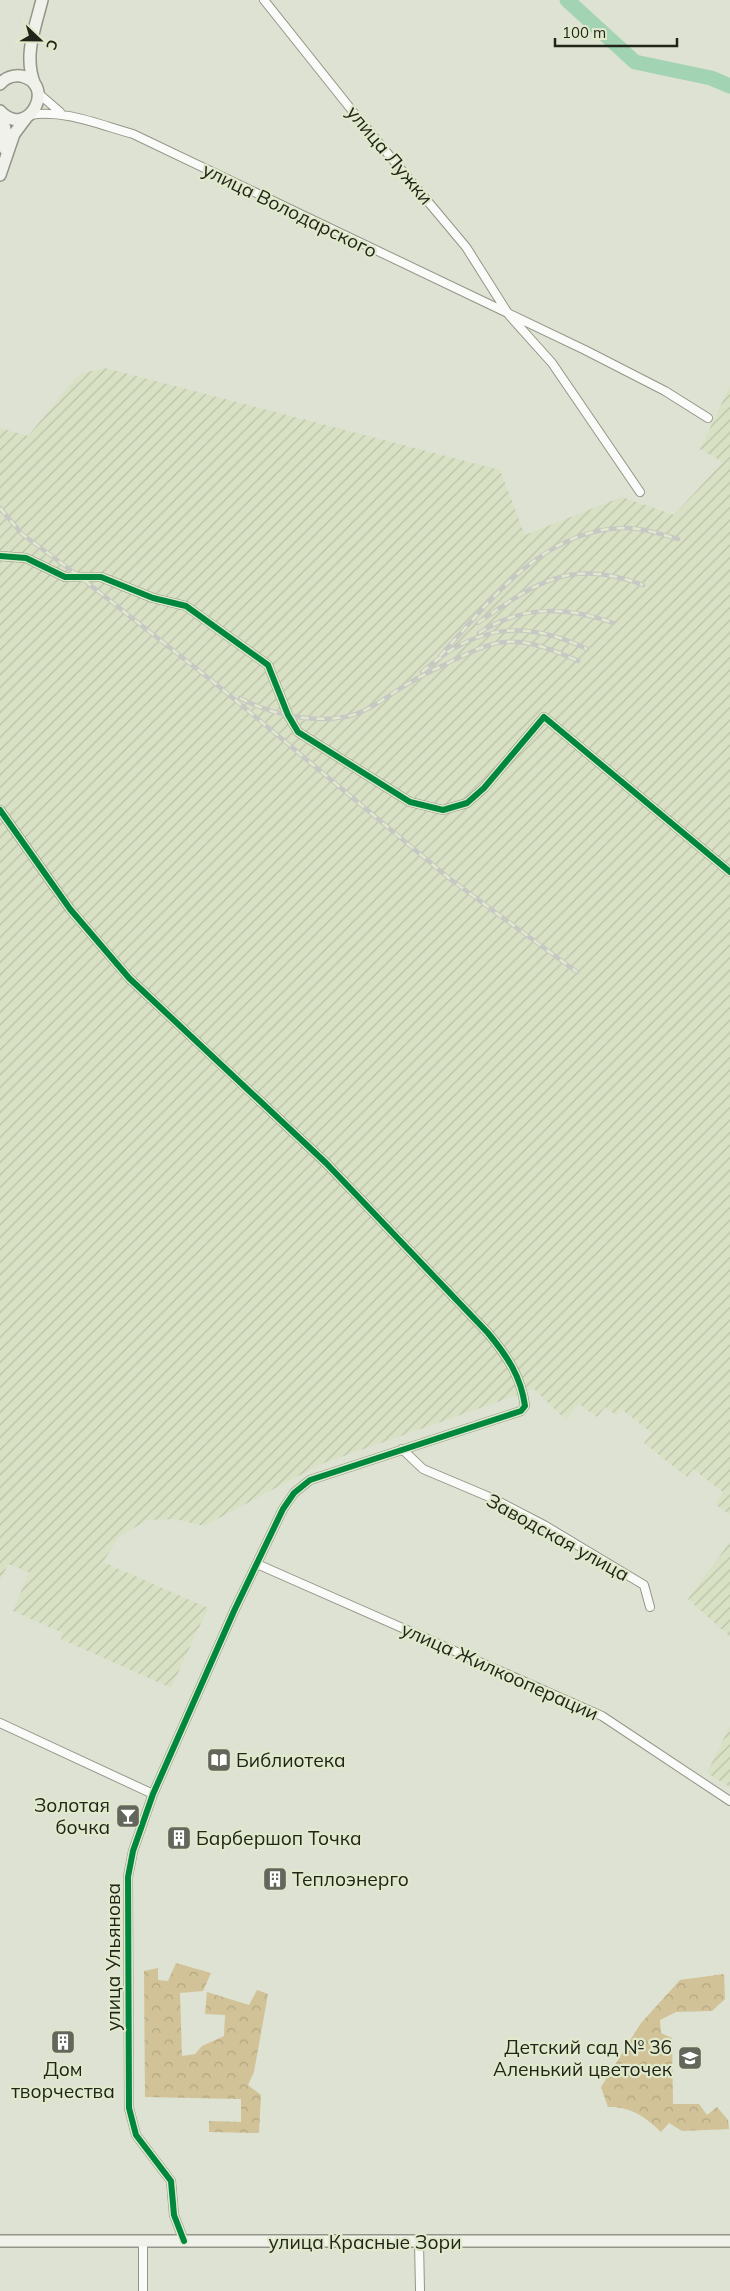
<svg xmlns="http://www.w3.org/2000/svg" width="730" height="2291" viewBox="0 0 730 2291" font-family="Mulish,sans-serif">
	<defs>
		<pattern id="industrial-furrows" width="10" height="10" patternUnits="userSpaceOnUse" patternTransform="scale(1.25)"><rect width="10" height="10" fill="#d9e1c5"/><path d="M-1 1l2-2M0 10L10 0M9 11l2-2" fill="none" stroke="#bac1a9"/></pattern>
		<pattern id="forest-crowns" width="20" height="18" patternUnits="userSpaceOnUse" patternTransform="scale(1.25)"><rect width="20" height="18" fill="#d1c297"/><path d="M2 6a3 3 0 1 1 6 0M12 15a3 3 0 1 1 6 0" fill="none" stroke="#b3a782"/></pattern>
	</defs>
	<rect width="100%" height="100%" fill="#dde2d2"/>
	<!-- industrial -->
	<path fill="url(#industrial-furrows)" d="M105 368 500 470 525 535 622 497 674 515 723 462 700 449 730 386V1515L715 1504 723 1492 693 1469 687 1477 644 1443 652 1433 621 1409 616 1415 605 1407 597 1417 579 1404 566 1420 534 1389 321 1464 204 1526 175 1519 147 1520 119 1537 103 1562 208 1608 171 1688 61 1639 63 1633 13 1611 29 1572 8 1564 0 1582V428L28 436 79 374Z
		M730 1542V1637L688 1599Z
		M730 1726V1787L707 1773Z"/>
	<!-- forest -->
	<path fill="url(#forest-crowns)" d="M176 1963 211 1973 203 1991 180 1993 182 2056 195 2054 202 2046 224 2036 225 2015 205 2014 207 1992 249 2005 257 1990 268 1994 254 2072 248 2085 261 2095 259 2133 209 2132V2121L241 2122V2099L145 2097 144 1971 158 1968V1980L168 1981Z
		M724 1974 725 1999 712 2011 676 2012 660 2020 661 2033 672 2038 673 2104H699L707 2115 717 2107 728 2120 729 2129 682 2131 669 2123 661 2132C646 2117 630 2106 608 2107L601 2087 641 2023 680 1980Z"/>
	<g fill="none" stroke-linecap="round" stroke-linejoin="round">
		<!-- river -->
		<path stroke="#a2d3b2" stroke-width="15" d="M567 0 635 62 711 78 730 86"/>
		<defs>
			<path id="street" d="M264 0 358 118 466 247 509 315 552 363 640 492
				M38 93 60 112
				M30 115C64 109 100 125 133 134L585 350 665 391 708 418
				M0 556 26 558 65 577H101L153 598 186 606 268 665 288 715 298 732 410 802 443 810 467 803 484 788 544 717 730 872
				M0 810 70 909 129 978 326 1163 488 1333C507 1356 521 1376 525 1406L521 1411 310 1480 294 1493 283 1509 234 1611 153 1794 133 1851 128 1877 129 2108 136 2135 171 2181 174 2215 184 2241
				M402 1449 423 1469 494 1499 544 1525 644 1585 650 1607
				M257 1564 602 1716 730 1801
				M0 1723 153 1794
				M419 2242 420 2291
				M143 2291V2241"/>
			<path id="secondary" d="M0 84C5 78 13 75 21 76 58 84 28 141 0 111
				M35 85C23 57 35 28 42 0
				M1 113 5 129V149
				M0 175 14 134 26 118
				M0 2241H730"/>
		</defs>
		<!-- street casing -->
		<use href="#street" stroke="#929689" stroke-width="10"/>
		<!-- secondary casing -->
		<use href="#secondary" stroke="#929689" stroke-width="14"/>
		<!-- street -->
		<use href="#street" stroke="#fafbf8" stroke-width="8"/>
		<!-- secondary -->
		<use href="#secondary" stroke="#f1f1ec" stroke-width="11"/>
		<defs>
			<path id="rail" d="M0 508 22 534 80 577 216 684 450 879 577 972
				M478 623C536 582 571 558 643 585
				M479 633C522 605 566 606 613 623
				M440 656C490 602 540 531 622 528 640 527 660 534 678 539
				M422 672C474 626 523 618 587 649
				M240 698C270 714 310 723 344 717 369 713 389 694 411 682 424 674 438 668 452 661 469 653 485 644 505 642 530 640 556 651 578 661"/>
		</defs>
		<!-- rail casing -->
		<use href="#rail" stroke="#c7c8c4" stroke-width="4.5"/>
		<!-- rail -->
		<use href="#rail" stroke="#e0e9cb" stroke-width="2.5" stroke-dasharray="8" stroke-linecap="butt"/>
		<defs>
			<path id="cycleway" d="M0 556 26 558 65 577H101L153 598 186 606 268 665 288 715 298 732 410 802 443 810 467 803 484 788 544 717 730 872
				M0 810 70 909 129 978 326 1163 488 1333C507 1356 521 1376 525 1406L521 1411 310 1480 294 1493 283 1509 234 1611 153 1794 133 1851 128 1877 129 2108 136 2135 171 2181 174 2215 184 2241"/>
		</defs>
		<!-- cycleway casing -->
		<use href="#cycleway" stroke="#e0e9cb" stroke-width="9"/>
		<!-- cycleway -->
		<use href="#cycleway" stroke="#00873e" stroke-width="6"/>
	</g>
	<!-- icons -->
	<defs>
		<symbol id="library-square" viewBox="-11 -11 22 22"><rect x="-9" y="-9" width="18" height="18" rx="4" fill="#63665a" stroke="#e0e9cb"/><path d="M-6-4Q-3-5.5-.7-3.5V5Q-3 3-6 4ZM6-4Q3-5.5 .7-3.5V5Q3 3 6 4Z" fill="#fff"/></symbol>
		<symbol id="bar-square" viewBox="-11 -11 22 22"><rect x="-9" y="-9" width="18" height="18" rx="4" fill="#63665a" stroke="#e0e9cb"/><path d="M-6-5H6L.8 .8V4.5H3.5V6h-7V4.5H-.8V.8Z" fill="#fff"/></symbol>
		<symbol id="building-square" viewBox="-11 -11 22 22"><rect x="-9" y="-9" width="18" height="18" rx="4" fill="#63665a" stroke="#e0e9cb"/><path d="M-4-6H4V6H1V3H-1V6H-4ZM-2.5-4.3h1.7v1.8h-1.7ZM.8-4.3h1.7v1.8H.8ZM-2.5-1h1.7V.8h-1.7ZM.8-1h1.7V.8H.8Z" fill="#fff"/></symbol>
		<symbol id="school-square" viewBox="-11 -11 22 22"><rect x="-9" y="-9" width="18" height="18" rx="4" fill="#63665a" stroke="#e0e9cb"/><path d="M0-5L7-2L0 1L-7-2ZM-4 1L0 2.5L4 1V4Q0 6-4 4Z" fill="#fff"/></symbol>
	</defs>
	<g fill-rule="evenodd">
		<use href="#library-square" x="205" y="1746" width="28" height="28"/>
		<use href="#bar-square" x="114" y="1802" width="28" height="28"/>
		<use href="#building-square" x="165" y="1824" width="28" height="28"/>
		<use href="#building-square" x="261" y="1865" width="28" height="28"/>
		<use href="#building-square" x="49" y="2028" width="28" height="28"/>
		<use href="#school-square" x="676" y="2044" width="28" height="28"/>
	</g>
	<g text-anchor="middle" stroke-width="4.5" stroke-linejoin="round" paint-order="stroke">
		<!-- street labels -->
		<g font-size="19" fill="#212419" stroke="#e0e9cb">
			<text transform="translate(390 155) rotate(50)" y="7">улица Лужки</text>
			<text transform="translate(290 210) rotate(26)" y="7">улица Володарского</text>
			<text transform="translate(558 1537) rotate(29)" y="7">Заводская улица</text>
			<text transform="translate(500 1671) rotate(24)" y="7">улица Жилкооперации</text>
			<text transform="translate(113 1957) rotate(-90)" y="7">улица Ульянова</text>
			<text x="365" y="2249">улица Красные Зори</text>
		</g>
		<!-- poi labels -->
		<g font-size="19" fill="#212419" stroke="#e0e9cb" text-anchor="start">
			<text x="236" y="1767">Библиотека</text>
			<text x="110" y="1812" text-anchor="end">Золотая<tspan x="110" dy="22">бочка</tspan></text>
			<text x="196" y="1845">Барбершоп Точка</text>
			<text x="292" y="1886">Теплоэнерго</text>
			<text x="672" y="2054" text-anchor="end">Детский сад № 36<tspan x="672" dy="22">Аленький цветочек</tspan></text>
			<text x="63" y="2076" text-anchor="middle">Дом<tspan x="63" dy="22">творчества</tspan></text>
		</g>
	</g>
	<!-- north arrow -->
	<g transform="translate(40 40) rotate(112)" stroke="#e0e9cb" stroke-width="4" paint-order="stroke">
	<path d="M0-4L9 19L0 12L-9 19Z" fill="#212419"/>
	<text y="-8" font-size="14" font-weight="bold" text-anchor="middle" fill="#212419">С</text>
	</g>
	<!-- scale -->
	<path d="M555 38v8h122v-8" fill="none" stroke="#212419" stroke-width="2.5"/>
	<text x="562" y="38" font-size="15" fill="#212419" stroke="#e0e9cb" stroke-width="4" paint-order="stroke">100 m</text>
</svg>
